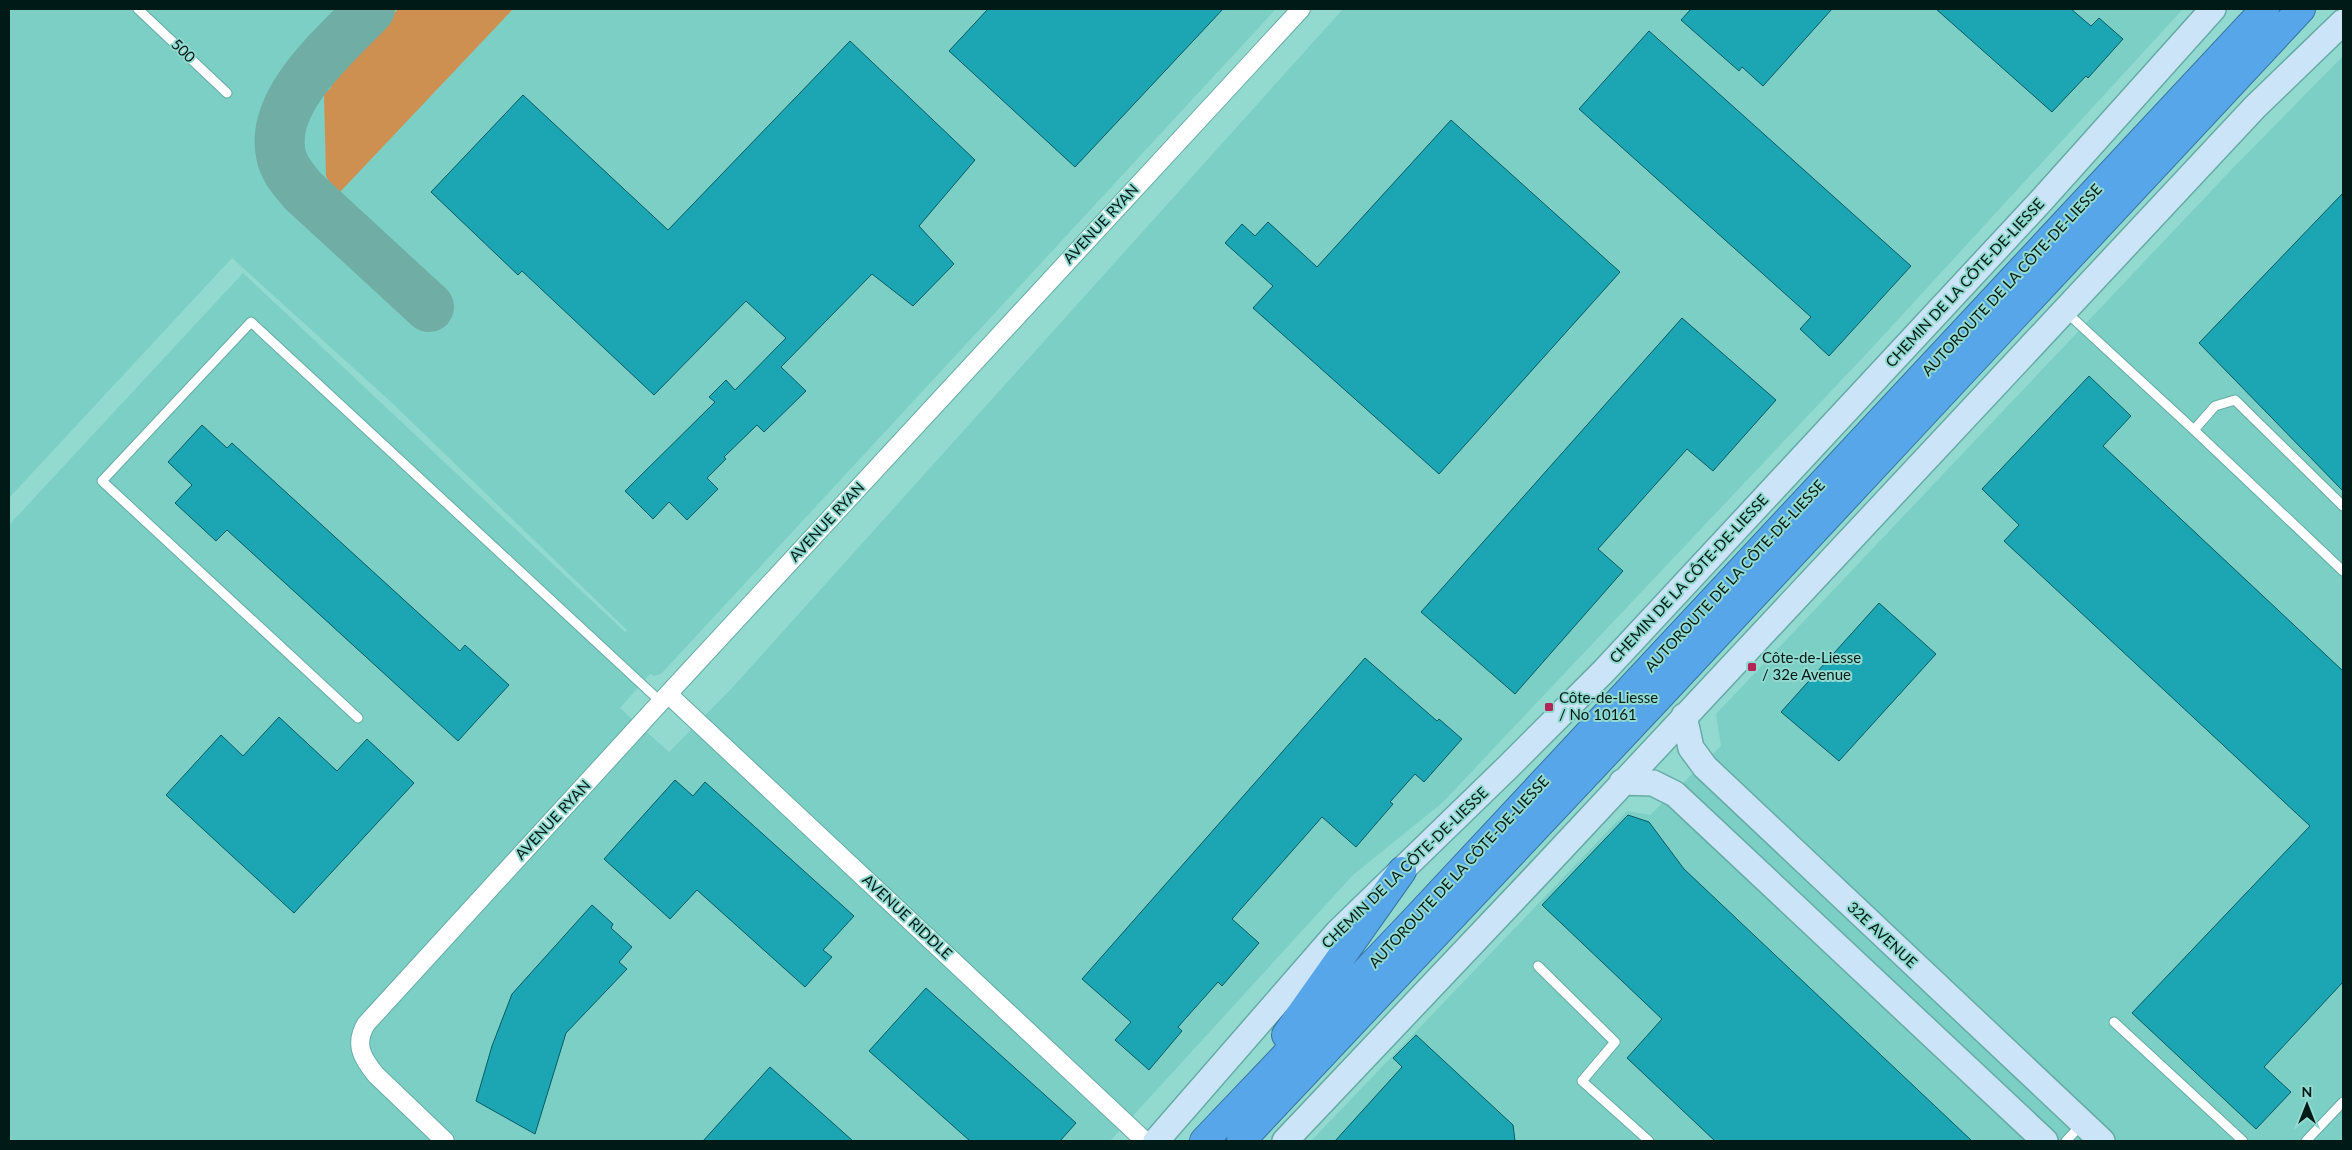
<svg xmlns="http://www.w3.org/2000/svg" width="2352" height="1150" viewBox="0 0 2352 1150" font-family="Lato,sans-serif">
	<rect width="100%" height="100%" fill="#92dad0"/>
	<!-- built -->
	<path fill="#7bcfc5" d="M9 9H1276L661 674 654 676 650 674 620 708 669 752 732 688 1343 9H2183L1870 350 1442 803 1353 875 1110 1141H9V525L243 273 625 632 627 630 390 401 232 258 9 498Z
		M2343 56V1141H1311L1627 811 1650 815 1721 746 1716 714 2232 169Z"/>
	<!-- green -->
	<path fill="#cd9050" d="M398 9H513L340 192 330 183 326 176 324 94 331 88 330 82Z"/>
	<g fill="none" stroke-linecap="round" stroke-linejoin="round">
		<!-- taxiway -->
		<path stroke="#70ada5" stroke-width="50" d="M370 9C335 46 269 100 281 155 284 170 294 180 303 191L429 307"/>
	</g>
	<!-- building -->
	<path fill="#1ca5b2" stroke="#045c65" d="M988 9H1223L1075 167 949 51Z
		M1691 9H1832L1763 86 1742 67 1739 71 1681 20Z
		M1936 9H2071L2091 26 2099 18 2123 39 2088 78 2086 76 2052 112Z
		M1649 31 1911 266 1829 356 1800 329 1811 317 1579 109Z
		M850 41 975 160 919 226 954 264 913 306 872 274 781 367 806 391 764 432 757 425 724 457 726 459 707 478 718 489 687 520 669 502 653 519 625 491 715 402 709 397 726 380 735 390 786 338 746 301 654 395 522 271 518 275 431 192 523 95 668 230Z
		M1451 120 1620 272 1439 474 1253 308 1273 286 1225 243 1242 224 1255 236 1268 222 1317 267Z
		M2343 193V491L2199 343Z
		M1682 318 1776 400 1713 471 1687 449 1598 549 1623 571 1515 694 1421 612Z
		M2089 376 2131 416 2103 446 2343 671V982L2264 1067 2291 1092 2256 1129 2132 1013 2310 826 2004 541 2019 525 1982 489Z
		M202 425 227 448 232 443 460 651 465 645 509 685 458 741 227 530 216 541 175 503 192 485 168 462Z
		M1879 603 1936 654 1839 761 1781 712Z
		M1365 658 1437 721 1439 719 1462 739 1424 782 1415 774 1390 802 1393 804 1356 847 1322 817 1232 919 1259 943 1222 986 1218 982 1178 1027 1182 1031 1149 1070 1115 1040 1131 1022 1082 979Z
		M279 717 337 771 367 739 414 783 294 913 166 795 221 735 243 756Z
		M675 780 693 796 705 782 854 916 823 950 832 957 805 987 697 890 670 919 604 859Z
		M1628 815 1649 822 1684 869 1972 1141H1715L1627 1058 1662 1019 1542 905Z
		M592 905 613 924 611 928 632 947 619 962 627 969 566 1033 535 1134 476 1101 492 1046 512 994Z
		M926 988 1076 1123 1060 1141H970L869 1051Z
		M1416 1035 1513 1125 1515 1141H1335L1402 1067 1393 1058Z
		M770 1067 853 1141H703Z"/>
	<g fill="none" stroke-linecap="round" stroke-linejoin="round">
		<defs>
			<path id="lane" d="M138 9 227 93
				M2066 312 2194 430 2343 571
				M2194 430 2215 406 2235 400 2343 506
				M358 718 102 481 251 322 661 702
				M1538 966 1615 1042 1582 1081 1649 1141
				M2114 1022 2243 1141
				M2066 1141 2081 1125
				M2306 1141 2343 1102"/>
			<path id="street" d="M668 694 1145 1141
				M445 1141 376 1075C362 1058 354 1044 366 1024L668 694 1301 9"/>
			<path id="secondary" d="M1684 716 1691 748 1705 767 2102 1141
				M1622 782 1653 783 1675 794 2045 1141
				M1156 1141 1338 932 1509 766 1604 671 2040 202 2213 9
				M1285 1141 1536 876 2255 107 2343 22"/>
			<path id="highway" d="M1286 1035 1402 871
				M1204 1141 1409 926 2265 9
				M1241 1141 1659 697 2301 9"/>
		</defs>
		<!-- lane casing -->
		<use href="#lane" stroke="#65aca4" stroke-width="11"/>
		<!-- street casing -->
		<use href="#street" stroke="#65aca4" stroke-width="20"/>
		<!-- secondary casing -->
		<use href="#secondary" stroke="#65aca4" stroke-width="28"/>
		<!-- highway casing -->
		<use href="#highway" stroke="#3875a0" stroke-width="30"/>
		<!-- lane -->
		<use href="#lane" stroke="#fff" stroke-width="9"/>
		<!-- street -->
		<use href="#street" stroke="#fff" stroke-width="18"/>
		<!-- secondary -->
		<use href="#secondary" stroke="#cce4f8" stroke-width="25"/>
		<!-- highway -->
		<use href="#highway" stroke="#56a6e9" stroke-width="28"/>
	</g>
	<!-- markers -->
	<g fill="#b42557" stroke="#92dad0" stroke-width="2">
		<rect x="1747" y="662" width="10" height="10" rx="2.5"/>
		<rect x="1544" y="702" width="10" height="10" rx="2.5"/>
	</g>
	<g text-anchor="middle" stroke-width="4" stroke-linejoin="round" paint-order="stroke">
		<!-- street labels -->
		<g font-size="15" fill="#001a17" stroke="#92dad0">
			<text transform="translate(183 51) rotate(44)" y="5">500</text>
			<text transform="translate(1101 224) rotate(-47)" y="5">AVENUE RYAN</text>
			<text transform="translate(2012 280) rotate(-47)" y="5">AUTOROUTE DE LA CÔTE-DE-LIESSE</text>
			<text transform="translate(1965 283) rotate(-47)" y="5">CHEMIN DE LA CÔTE-DE-LIESSE</text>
			<text transform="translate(827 522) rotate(-47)" y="5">AVENUE RYAN</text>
			<text transform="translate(1735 576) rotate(-47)" y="5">AUTOROUTE DE LA CÔTE-DE-LIESSE</text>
			<text transform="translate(1689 579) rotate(-47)" y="5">CHEMIN DE LA CÔTE-DE-LIESSE</text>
			<text transform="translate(553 820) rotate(-47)" y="5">AVENUE RYAN</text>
			<text transform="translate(1405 868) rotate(-44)" y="5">CHEMIN DE LA CÔTE-DE-LIESSE</text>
			<text transform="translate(1459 872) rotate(-47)" y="5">AUTOROUTE DE LA CÔTE-DE-LIESSE</text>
			<text transform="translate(907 917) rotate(43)" y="5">AVENUE RIDDLE</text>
			<text transform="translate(1882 935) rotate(43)" y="5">32E AVENUE</text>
		</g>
		<!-- poi labels -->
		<g font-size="15" fill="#001a17" stroke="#92dad0" text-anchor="start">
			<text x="1762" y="663">Côte-de-Liesse<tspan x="1762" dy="17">/ 32e Avenue</tspan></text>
			<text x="1559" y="703">Côte-de-Liesse<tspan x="1559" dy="17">/ No 10161</tspan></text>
		</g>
	</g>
	<!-- border -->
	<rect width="2352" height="1150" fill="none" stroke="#001a17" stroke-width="20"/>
	<!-- north arrow -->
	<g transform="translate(2307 1105)" stroke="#92dad0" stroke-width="4" paint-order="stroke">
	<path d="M0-4L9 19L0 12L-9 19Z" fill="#001a17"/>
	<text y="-8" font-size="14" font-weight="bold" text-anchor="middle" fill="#001a17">N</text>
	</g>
</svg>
